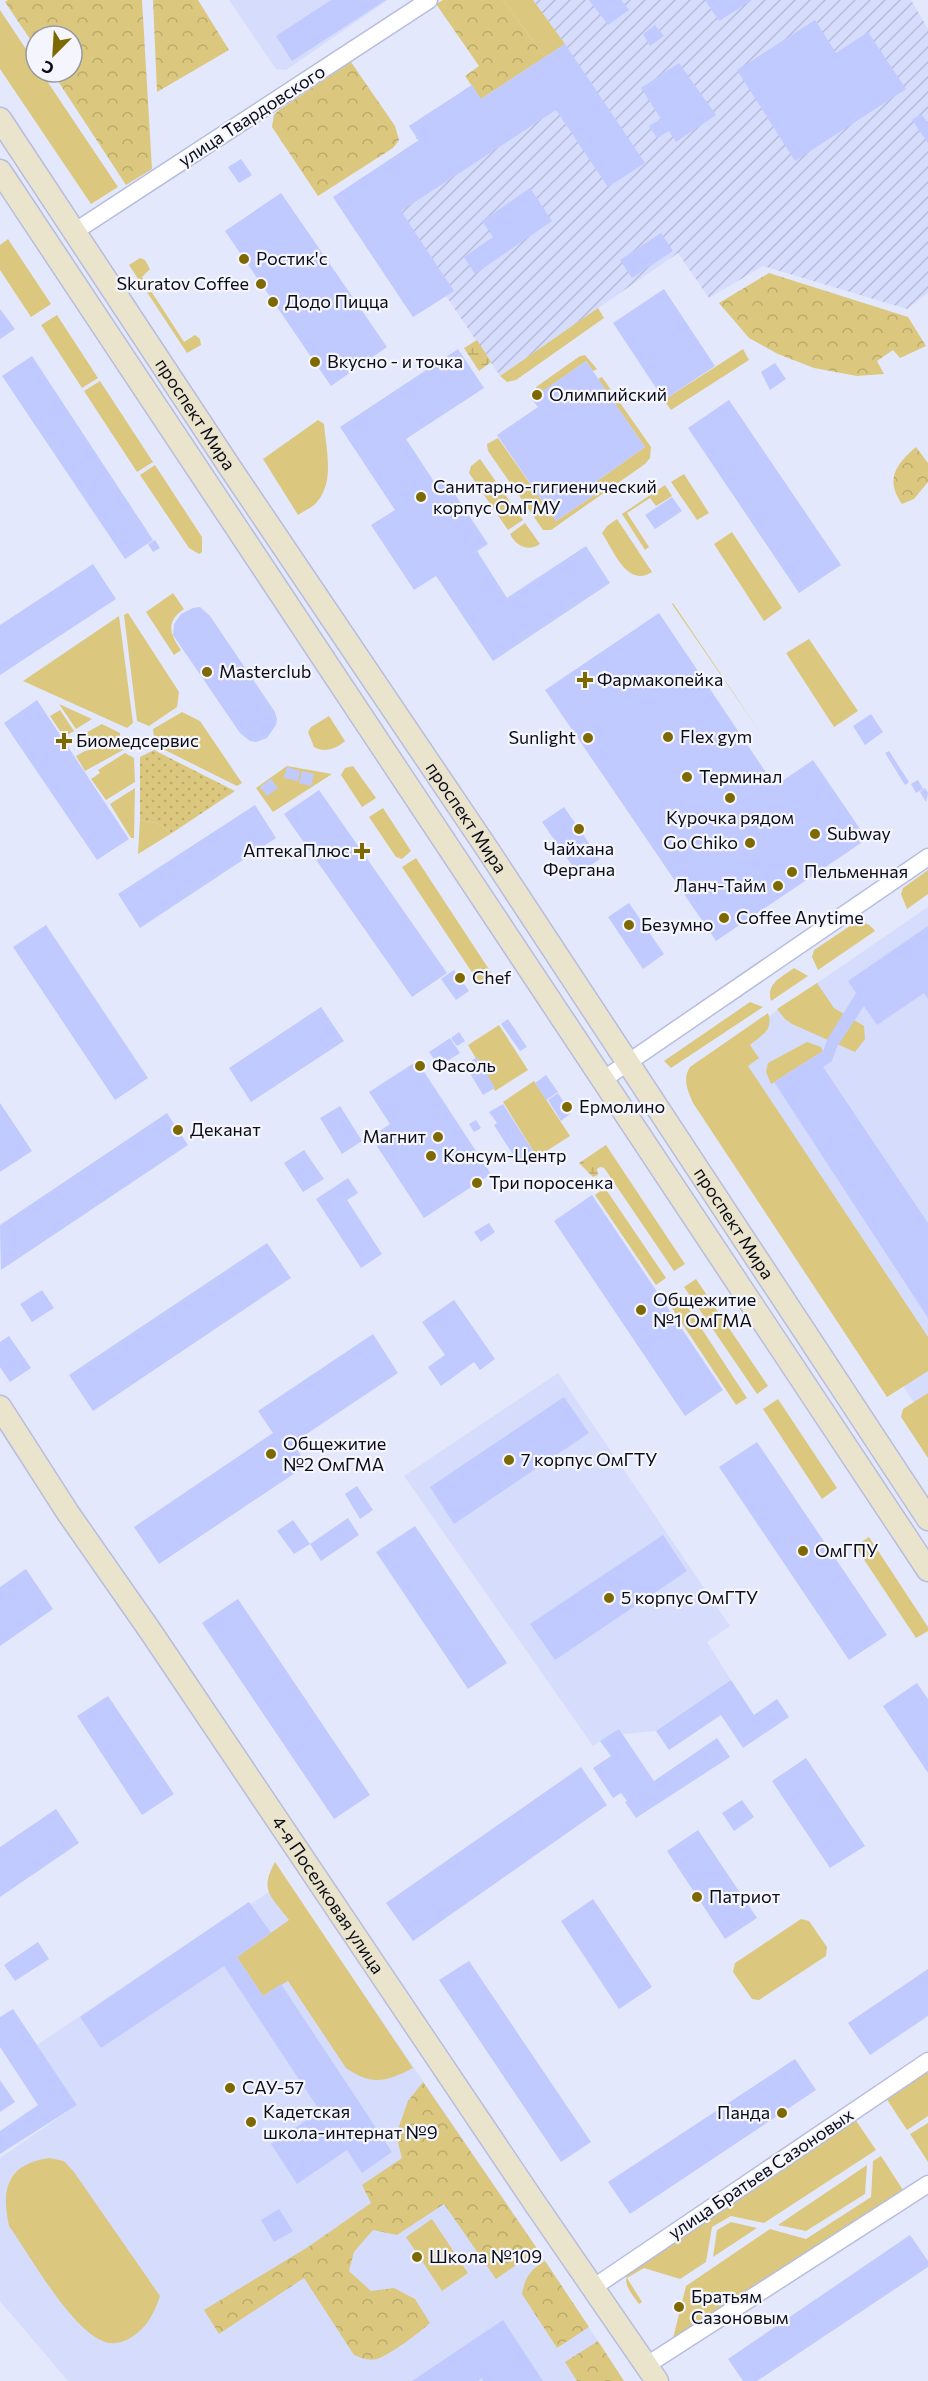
<svg xmlns="http://www.w3.org/2000/svg" width="928" height="2381" viewBox="0 0 928 2381" font-family="Commissioner,sans-serif">
	<defs>
		<pattern id="industrial-furrows" width="10" height="10" patternUnits="userSpaceOnUse" patternTransform="scale(1.5)"><rect width="10" height="10" fill="#d6dcfc"/><path d="M-1 1l2-2M0 10L10 0M9 11l2-2" fill="none" stroke="#b6bcd7"/></pattern>
		<pattern id="forest-crowns" width="20" height="18" patternUnits="userSpaceOnUse" patternTransform="scale(1.5)"><rect width="20" height="18" fill="#dbc87e"/><path d="M2 6a3 3 0 1 1 6 0M12 15a3 3 0 1 1 6 0" fill="none" stroke="#bbab6c"/></pattern>
		<pattern id="wetland-marsh" width="20" height="14" patternUnits="userSpaceOnUse" patternTransform="scale(1.5)"><rect width="20" height="14" fill="#dbc87e"/><path d="M1 5h8M5 5V1M11 12h8M15 12V8" fill="none" stroke="#bbab6c"/></pattern>
		<pattern id="park-dots" width="8" height="8" patternUnits="userSpaceOnUse" patternTransform="scale(1.5)"><rect width="8" height="8" fill="#dbc87e"/><path d="M2 2h.1M6 6h.1" fill="none" stroke="#bbab6c" stroke-width="1.8" stroke-linecap="round"/></pattern>
	</defs>
	<rect width="100%" height="100%" fill="#e4e8fc"/>
	<!-- built -->
	<path fill="#d6dcfc" d="M229 0H388L286 70 276 69Z
		M928 907V1423L690 1070Z
		M558 1373 730 1626 707 1642 731 1680 656 1731 623 1734 619 1729 593 1746 404 1476Z
		M286 1880 541 2254 624 2381H68L0 2301V2158L77 2105 37 2045 249 1902 251 1904Z"/>
	<!-- industrial -->
	<path fill="url(#industrial-furrows)" d="M533 0H911L928 29V293L907 309 763 266 709 298 678 253 500 376 446 296 413 317 333 197 418 141 409 126 472 85 482 99 564 44Z"/>
	<!-- grass -->
	<path fill="#dbc87e" d="M503 0H533L565 44 545 57Z
		M0 10 36 64V72H41L118 187 91 204 0 69Z
		M8 239 51 304 31 317 0 270V245Z
		M140 258 145 260 150 269 142 277 184 342 195 335 200 339 201 345 187 353 129 265Z
		M598 308 604 318 516 380 507 382 500 376Z
		M57 315 98 378 82 388 41 325Z
		M743 349 749 360 671 410 664 400Z
		M585 355 597 369 593 371 586 361 539 394 536 387 580 356Z
		M602 377 651 447 650 458 645 464 551 530H543L488 451 487 444 498 438 556 521 596 494 590 486 645 447 598 379Z
		M100 381 153 462 137 472 84 391Z
		M318 420 324 424C326 449 335 481 317 502 313 507 304 511 298 515L263 459Z
		M480 459 523 520 508 530 469 473 471 466Z
		M155 465 202 537V552L199 554 189 548 140 475Z
		M684 474 709 513 697 520 671 482Z
		M665 485 672 496 656 506 650 498 627 513 649 547 645 550 622 514Z
		M617 519 652 572C627 588 614 551 602 533L607 526Z
		M525 523 540 544C528 552 516 546 510 534Z
		M732 532 782 608 764 621 714 544Z
		M173 593 184 609C165 622 170 634 181 650L174 655 146 612Z
		M673 603 762 735 672 604Z
		M128 613 179 692 177 707 149 726 137 721 124 615Z
		M119 616 133 723 127 728 23 681Z
		M809 639 858 711 834 727 786 653Z
		M59 704 92 719 76 729Z
		M60 710 74 731 64 737 50 716Z
		M182 712 200 721 242 783 237 786 155 745 153 729Z
		M329 716 345 741C336 749 324 753 314 747L308 732 311 727Z
		M102 724 120 733V740L87 747 80 736Z
		M119 743 123 750 85 771 76 756 85 751Z
		M125 753 134 758 135 782 106 800 91 779 100 773 98 770Z
		M287 766 332 774 273 812 256 788Z
		M353 766 376 798 362 807 341 775 345 768Z
		M135 788 134 838H131L110 804Z
		M383 808 411 851 402 859 396 857 369 817Z
		M140 820 157 823 172 833 138 854Z
		M416 858 494 977 481 986 402 867Z
		M928 870V894L907 909 901 894 903 888Z
		M856 922C865 922 870 924 875 931L818 970 812 957 814 950Z
		M794 968 808 976 771 1001C766 983 781 978 794 968Z
		M817 983 834 1008 864 1026 865 1039 855 1052 792 1024 785 1019 777 1009Z
		M750 1002 763 1007 671 1068 664 1061Z
		M768 1013C774 1030 762 1035 750 1045L759 1058 748 1066 928 1337V1371L887 1397 693 1103C688 1091 682 1079 690 1067Z
		M499 1025 528 1070 495 1091 468 1045Z
		M807 1042 821 1047 823 1051 771 1084 766 1072 768 1063Z
		M534 1081 570 1136 537 1157 503 1102Z
		M606 1145 685 1264 674 1271 594 1153Z
		M605 1188 666 1278 656 1285 595 1195Z
		M696 1279 768 1386 757 1394 684 1287Z
		M677 1291 747 1398 736 1405 666 1299Z
		M928 1393V1458L901 1417 903 1409Z
		M778 1399 837 1488 822 1499 763 1409Z
		M869 1537 928 1627V1631L916 1638 855 1546Z
		M275 1862 413 2068C386 2082 372 2086 346 2068L288 1981 263 1996 237 1957 289 1920C271 1896 259 1891 275 1862Z
		M801 1919 809 1921 827 1947 826 1956 759 2000 752 1999 733 1972 735 1963Z
		M928 2070V2116L907 2130 886 2098Z
		M855 2119 876 2150 764 2223 731 2216 712 2227 706 2262 680 2279 644 2268 627 2278 642 2302 639 2304C632 2294 621 2283 629 2272Z
		M928 2123V2162L910 2134Z
		M881 2156 903 2190 691 2328 673 2338 686 2286 770 2229 806 2239 871 2197 873 2161Z
		M49 2158 64 2161 74 2172 160 2296C154 2314 147 2327 132 2337 124 2342 114 2345 105 2342 71 2330 31 2257 9 2226 1 2189 7 2164 49 2158Z
		M867 2165 865 2194 806 2231 778 2225Z
		M432 2219 468 2273 442 2291 406 2237Z
		M731 2222 757 2228 713 2257 717 2230Z"/>
	<!-- forest -->
	<path fill="url(#forest-crowns)" d="M8 0H142L152 169 126 185 52 72H72V36H36V48L5 2Z
		M153 0H198L229 50 157 92Z
		M443 0H503L545 57 481 99 465 76 479 66 436 4Z
		M351 62 395 126 399 140 393 148 318 196 272 127 274 115 279 110Z
		M769 273 908 317 926 346 900 358 893 350 877 361 884 374 857 376 814 368 778 354 749 338 719 303Z
		M916 447 928 463V482L914 499 902 504C885 480 895 465 916 447Z
		M423 2082 538 2250 496 2279 444 2204 397 2235 373 2230 354 2252 349 2271 371 2291 394 2288 415 2299 430 2323C419 2333 391 2354 377 2359 369 2361 361 2358 354 2355L304 2278 219 2334 204 2310 308 2247 371 2203 362 2185 402 2158 396 2135 408 2101Z
		M545 2261 589 2327 557 2348 522 2294C525 2277 530 2270 545 2261Z
		M598 2341 624 2381H577L565 2362Z"/>
	<!-- wetland -->
	<path fill="url(#wetland-marsh)" d="M477 340 491 362 479 371 464 348Z
		M594 1153 605 1168 600 1167 597 1169 598 1175 593 1177 579 1163Z"/>
	<!-- park -->
	<path fill="url(#park-dots)" d="M154 750 235 791 172 833 157 823 140 820V757Z"/>
	<!-- building -->
	<path fill="#c1cafe" d="M331 0H386L292 61 276 36Z
		M589 0H621L629 10 608 25Z
		M705 0H752L719 21Z
		M815 20 836 53 868 32 906 89 795 161 737 70Z
		M655 25 664 36 650 46 643 34Z
		M565 44 645 163 608 187 556 110 401 211 454 291 413 317 333 197 419 140 409 126 472 85 481 99Z
		M679 63 716 115 676 142 669 131 657 138 649 126 661 119 641 88Z
		M921 114 928 123V143L912 120Z
		M241 159 252 175 239 183 228 167Z
		M530 188 552 221 475 274 464 257 493 237 482 221Z
		M281 193 387 347 331 386 225 231Z
		M661 233 673 251 632 278 620 260Z
		M664 289 715 366 664 400 613 323Z
		M0 309 15 329 0 339Z
		M458 349 484 388 406 439 435 483 444 478 488 544 477 551 507 598 586 546 610 583 493 661 436 576 414 590 371 525 395 510 340 427Z
		M32 356 153 540 125 559 2 376Z
		M586 361 645 447 590 486 596 494 556 521 497 435 538 407 531 399Z
		M775 363 786 379 770 390 761 372Z
		M729 400 841 565 799 593 688 428Z
		M672 497 682 511 655 529 645 515Z
		M155 540 160 548 153 552 148 544Z
		M93 564 116 599 0 675V625Z
		M200 607 210 616 275 712 277 719 276 725 267 738 256 742 250 741 240 733 173 635 174 624 181 614 193 608Z
		M659 613 775 786 813 760 867 839 716 941 545 690Z
		M37 700 129 839 97 860 4 723Z
		M871 714 883 732 865 745 853 726Z
		M889 751 909 782 905 785 885 753Z
		M287 767 300 771 298 781 284 778Z
		M302 771 314 774 311 786 299 783Z
		M271 779 278 788 267 796 260 787Z
		M918 780 923 789 916 793 911 784Z
		M925 788 928 793 926 802 920 792Z
		M319 790 447 973 412 997 284 814Z
		M255 805 276 838 140 928 118 894Z
		M564 807 600 859 578 874 542 822Z
		M629 903 664 954 643 969 608 917Z
		M46 925 148 1078 115 1100 13 947Z
		M928 926V999L924 993 877 1025 864 1006 837 1047 832 1061 823 1067 928 1223V1318L774 1082 823 1051 827 1040 856 993 848 981Z
		M454 970 469 991 456 1000 441 979Z
		M321 1007 344 1041 251 1102 229 1068Z
		M508 1019 527 1047 520 1051 501 1024Z
		M459 1032 465 1041 457 1046 451 1038Z
		M450 1038 460 1053 439 1066 429 1052Z
		M477 1057 495 1088 483 1095 465 1065Z
		M417 1061 491 1174 424 1218 371 1137 390 1124 369 1092Z
		M546 1075 558 1092 546 1100 535 1083Z
		M558 1093 571 1113 561 1121 548 1100Z
		M0 1103 32 1151 0 1172Z
		M503 1104 535 1154 519 1164 494 1125 497 1123 489 1112Z
		M340 1106 362 1141 342 1154 320 1118Z
		M167 1113 188 1145 1 1270 0 1225Z
		M476 1120 481 1128 474 1132 469 1124Z
		M304 1150 324 1179 303 1192 284 1163Z
		M348 1178 358 1193 347 1200 382 1254 361 1268 316 1199Z
		M592 1195 723 1390 685 1416 554 1221Z
		M489 1223 495 1232 481 1242 474 1232Z
		M267 1243 291 1278 93 1411 69 1375Z
		M42 1290 54 1308 32 1322 20 1304Z
		M454 1300 495 1359 480 1370 474 1362 441 1386 428 1367 445 1355 422 1322Z
		M373 1334 398 1373 293 1443 307 1465 159 1564 134 1527 273 1433 258 1411Z
		M9 1336 31 1368 10 1382 0 1367V1342Z
		M564 1397 589 1433 454 1524 430 1487Z
		M757 1442 887 1635 849 1660 719 1467Z
		M357 1486 373 1510 360 1519 345 1494Z
		M348 1518 359 1535 321 1561 310 1544Z
		M293 1520 310 1544 294 1554 277 1531Z
		M415 1526 507 1663 468 1689 376 1552Z
		M663 1535 687 1571 555 1660 530 1624Z
		M26 1569 53 1609 0 1646V1587Z
		M238 1599 370 1795 334 1819 202 1623Z
		M731 1680 754 1715 777 1699 789 1717 743 1748 721 1715 669 1750 656 1731Z
		M917 1683 928 1699V1773L883 1706Z
		M108 1696 174 1794 142 1815 77 1716Z
		M619 1729 654 1781 717 1738 730 1757 636 1818 625 1802 627 1801 621 1793 613 1798 593 1768 611 1756 600 1741Z
		M806 1758 865 1846 830 1868 772 1781Z
		M581 1767 607 1805 413 1941 386 1903Z
		M742 1800 754 1817 734 1831 722 1813Z
		M56 1809 79 1843 0 1897V1847Z
		M698 1830 757 1918 725 1939 667 1851Z
		M593 1899 652 1987 619 2009 561 1921Z
		M249 1902 271 1933 237 1957 263 1996 281 1984 392 2152 362 2173 347 2150 297 2184 271 2144 320 2111 224 1966 101 2048 80 2017Z
		M38 1942 49 1959 15 1981 4 1965Z
		M469 1961 591 2142 561 2162 439 1980Z
		M928 1969V2016L870 2055 848 2023Z
		M13 2009 77 2105 0 2154V2131L38 2105 0 2047V2017Z
		M795 2059 816 2090 630 2214 608 2182Z
		M0 2080 15 2102 0 2112Z
		M279 2209 293 2231 274 2242 261 2220Z
		M910 2235 928 2261V2267L757 2381H743L728 2359Z
		M503 2320 543 2381H483L482 2378 478 2381H412Z"/>
	<g fill="none" stroke-linecap="round" stroke-linejoin="round">
		<defs>
			<path id="street" d="M74 232 429 0
				M604 1079 928 857
				M594 2287 928 2061
				M647 2365 928 2184"/>
			<g id="secondary">
				<path id="s1" d="M0 119 231 469 488 850 928 1519"/>
				<path d="M0 171 928 1570"/>
				<path id="s2" d="M0 1407 68 1513 151 1632 534 2202 657 2381"/>
			</g>
		</defs>
		<!-- street casing -->
		<use href="#street" stroke="#b7bddd" stroke-width="19"/>
		<!-- secondary casing -->
		<use href="#secondary" stroke="#b7bddd" stroke-width="25"/>
		<!-- street -->
		<use href="#street" stroke="#fff" stroke-width="16"/>
		<!-- secondary -->
		<use href="#secondary" stroke="#eae4cd" stroke-width="22"/>
	</g>
	<!-- markers -->
	<g fill="#7e6900" stroke="#f5f6fd" stroke-width="2">
		<circle cx="244" cy="259" r="6"/>
		<circle cx="261" cy="284" r="6"/>
		<circle cx="273" cy="302" r="6"/>
		<circle cx="315" cy="362" r="6"/>
		<circle cx="537" cy="395" r="6"/>
		<circle cx="421" cy="497" r="6"/>
		<circle cx="207" cy="672" r="6"/>
		<path d="M582 671h6v6h6v6h-6v6h-6v-6h-6v-6h6z"/>
		<circle cx="668" cy="737" r="6"/>
		<circle cx="588" cy="738" r="6"/>
		<path d="M61 732h6v6h6v6h-6v6h-6v-6h-6v-6h6z"/>
		<circle cx="687" cy="777" r="6"/>
		<circle cx="730" cy="798" r="6"/>
		<circle cx="579" cy="829" r="6"/>
		<circle cx="815" cy="834" r="6"/>
		<circle cx="750" cy="843" r="6"/>
		<path d="M359 842h6v6h6v6h-6v6h-6v-6h-6v-6h6z"/>
		<circle cx="792" cy="872" r="6"/>
		<circle cx="778" cy="886" r="6"/>
		<circle cx="724" cy="918" r="6"/>
		<circle cx="629" cy="925" r="6"/>
		<circle cx="460" cy="978" r="6"/>
		<circle cx="420" cy="1066" r="6"/>
		<circle cx="567" cy="1107" r="6"/>
		<circle cx="178" cy="1130" r="6"/>
		<circle cx="438" cy="1137" r="6"/>
		<circle cx="431" cy="1156" r="6"/>
		<circle cx="477" cy="1183" r="6"/>
		<circle cx="641" cy="1310" r="6"/>
		<circle cx="271" cy="1454" r="6"/>
		<circle cx="509" cy="1460" r="6"/>
		<circle cx="803" cy="1551" r="6"/>
		<circle cx="609" cy="1598" r="6"/>
		<circle cx="697" cy="1897" r="6"/>
		<circle cx="230" cy="2088" r="6"/>
		<circle cx="782" cy="2113" r="6"/>
		<circle cx="251" cy="2122" r="6"/>
		<circle cx="417" cy="2257" r="6"/>
		<circle cx="679" cy="2307" r="6"/>
	</g>
	<g text-anchor="middle" stroke-width="4.5" stroke-linejoin="round" paint-order="stroke">
		<!-- street labels -->
		<g font-size="18" fill="#0b0c17" stroke="#f5f6fd">
			<text transform="translate(252 116) rotate(-33)" y="6">улица Твардовского</text>
			<text dy="6" stroke="none"><textPath href="#s1" startOffset="354">проспект Мира</textPath></text>
			<text dy="6" stroke="none"><textPath href="#s1" startOffset="840">проспект Мира</textPath></text>
			<text dy="6" stroke="none"><textPath href="#s1" startOffset="1326">проспект Мира</textPath></text>
			<text dy="6" stroke="none"><textPath href="#s2" startOffset="588">4-я Поселковая улица</textPath></text>
			<text transform="translate(761 2174) rotate(-34)" y="6">улица Братьев Сазоновых</text>
		</g>
		<!-- poi labels -->
		<g font-size="18" fill="#0b0c17" stroke="#f5f6fd" text-anchor="start">
			<text x="256" y="265">Ростик'с</text>
			<text x="249" y="290" text-anchor="end">Skuratov Coffee</text>
			<text x="285" y="308">Додо Пицца</text>
			<text x="327" y="368">Вкусно - и точка</text>
			<text x="549" y="401">Олимпийский</text>
			<text x="433" y="493">Санитарно-гигиенический<tspan x="433" dy="21">корпус ОмГМУ</tspan></text>
			<text x="219" y="678">Masterclub</text>
			<text x="597" y="686">Фармакопейка</text>
			<text x="680" y="743">Flex gym</text>
			<text x="576" y="744" text-anchor="end">Sunlight</text>
			<text x="76" y="747">Биомедсервис</text>
			<text x="699" y="783">Терминал</text>
			<text x="730" y="824" text-anchor="middle">Курочка рядом</text>
			<text x="827" y="840">Subway</text>
			<text x="738" y="849" text-anchor="end">Go Chiko</text>
			<text x="579" y="855" text-anchor="middle">Чайхана<tspan x="579" dy="21">Фергана</tspan></text>
			<text x="350" y="857" text-anchor="end">АптекаПлюс</text>
			<text x="804" y="878">Пельменная</text>
			<text x="766" y="892" text-anchor="end">Ланч-Тайм</text>
			<text x="736" y="924">Coffee Anytime</text>
			<text x="641" y="931">Безумно</text>
			<text x="472" y="984">Chef</text>
			<text x="432" y="1072">Фасоль</text>
			<text x="579" y="1113">Ермолино</text>
			<text x="190" y="1136">Деканат</text>
			<text x="426" y="1143" text-anchor="end">Магнит</text>
			<text x="443" y="1162">Консум-Центр</text>
			<text x="489" y="1189">Три поросенка</text>
			<text x="653" y="1306">Общежитие<tspan x="653" dy="21">№1 ОмГМА</tspan></text>
			<text x="283" y="1450">Общежитие<tspan x="283" dy="21">№2 ОмГМА</tspan></text>
			<text x="521" y="1466">7 корпус ОмГТУ</text>
			<text x="815" y="1557">ОмГПУ</text>
			<text x="621" y="1604">5 корпус ОмГТУ</text>
			<text x="709" y="1903">Патриот</text>
			<text x="242" y="2094">САУ-57</text>
			<text x="263" y="2118">Кадетская<tspan x="263" dy="21">школа-интернат №9</tspan></text>
			<text x="770" y="2119" text-anchor="end">Панда</text>
			<text x="429" y="2263">Школа №109</text>
			<text x="691" y="2303">Братьям<tspan x="691" dy="21">Сазоновым</tspan></text>
		</g>
	</g>
	<!-- north arrow -->
	<g transform="translate(54 54) rotate(204)"><circle r="28" fill="#f5f6fd" stroke="#9798a1" stroke-width="1.5"/>
	<path d="M0-4.5L10 22L0 15L-10 22Z" fill="#7e6900"/>
	<text y="-9" font-size="16" font-weight="bold" text-anchor="middle" fill="#0b0c17">С</text>
	</g>
</svg>
